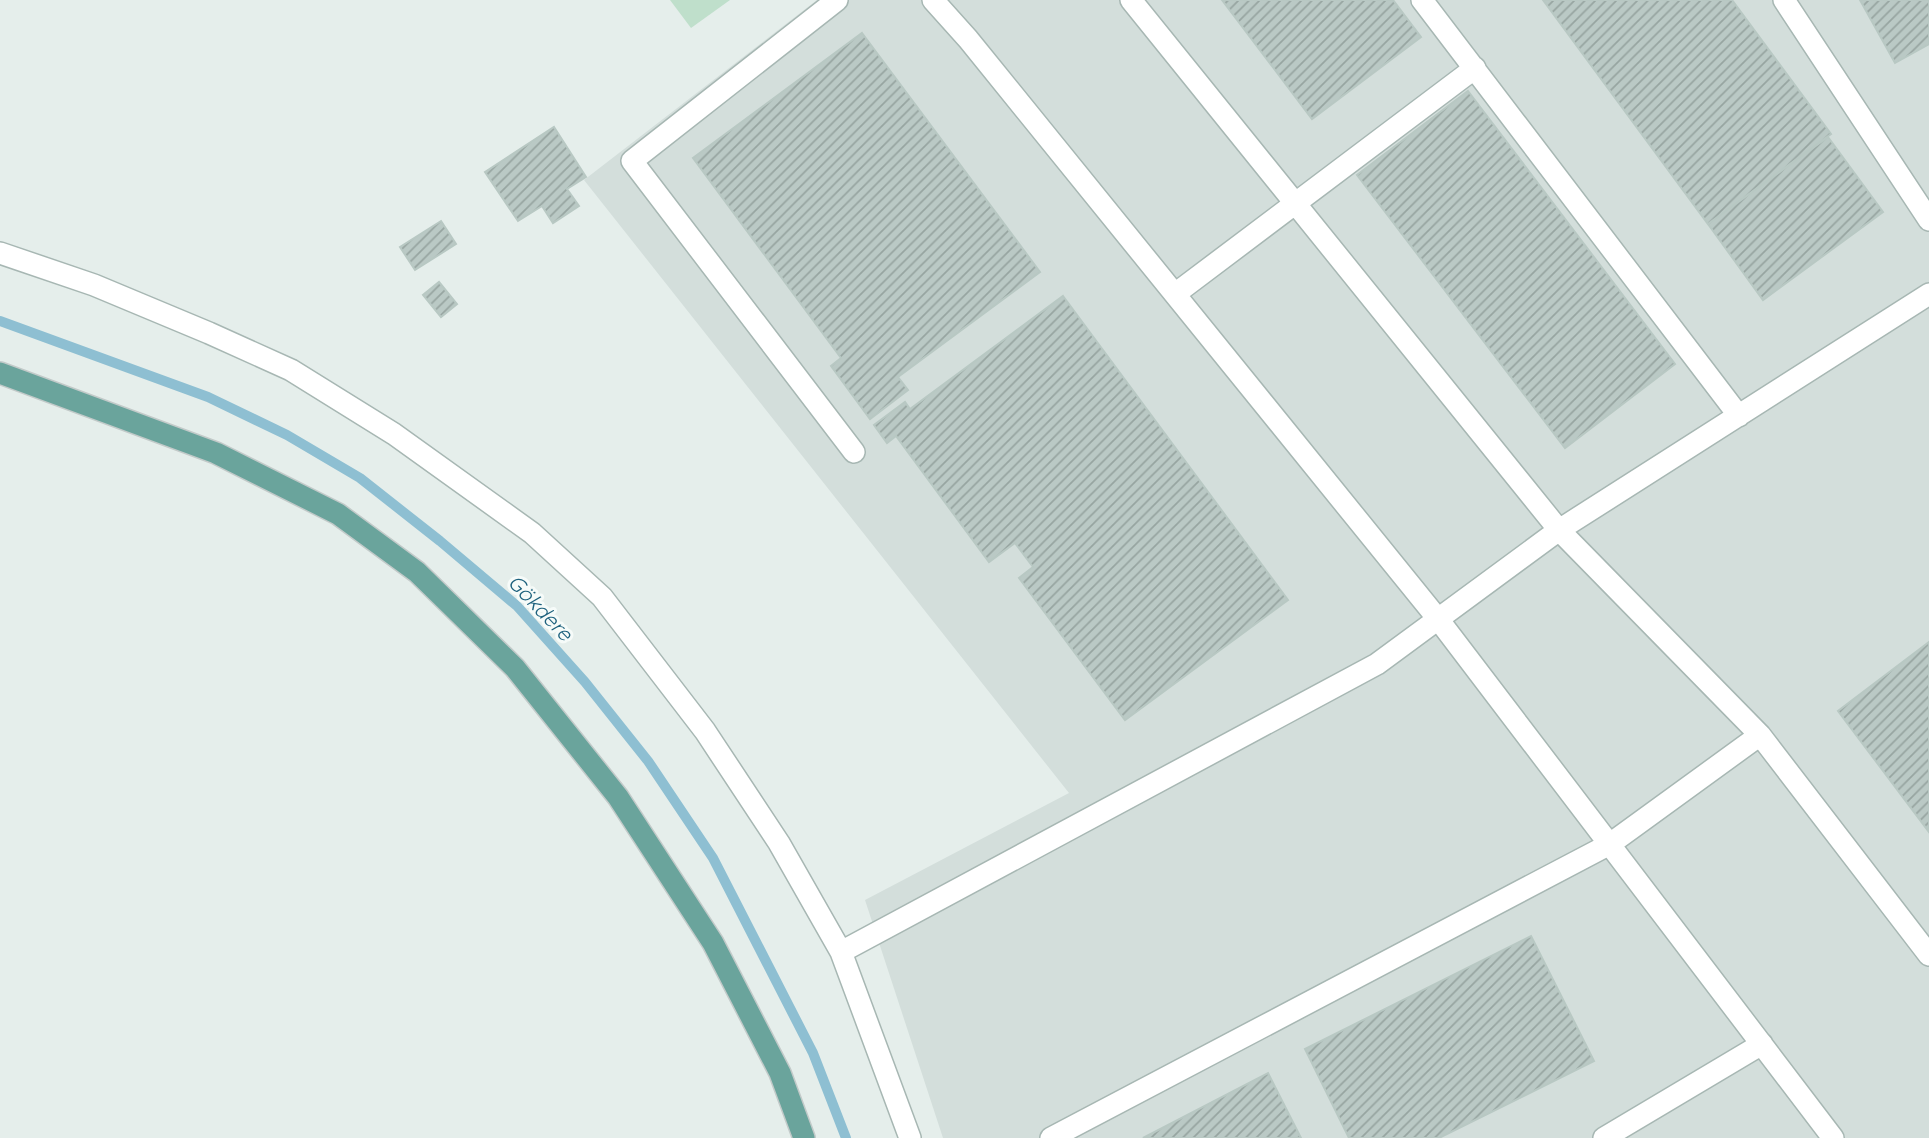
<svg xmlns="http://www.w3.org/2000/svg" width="1929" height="1138" viewBox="0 0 1929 1138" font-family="Quicksand,sans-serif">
	<defs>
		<pattern id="building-hatch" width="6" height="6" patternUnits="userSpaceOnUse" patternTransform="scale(1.75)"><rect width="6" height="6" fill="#bac9c5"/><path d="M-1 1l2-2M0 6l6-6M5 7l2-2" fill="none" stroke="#97a5a1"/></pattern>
	</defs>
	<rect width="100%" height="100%" fill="#e5eeeb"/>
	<!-- built -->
	<path fill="#d3dedb" d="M817 0H1929V1138H943L865 900 1069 793 584 180Z"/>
	<!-- pitch -->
	<path fill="#bfdfcb" d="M670 0H730L691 28Z"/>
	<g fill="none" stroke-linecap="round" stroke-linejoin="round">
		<!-- stream -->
		<path stroke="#8ebfd2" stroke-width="10" d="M0 321 208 397 287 435 360 478 440 541 517 606 585 682 648 761 713 858 813 1053 846 1138"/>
	</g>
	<!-- building -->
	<path fill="url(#building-hatch)" stroke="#b8c8c3" stroke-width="2" d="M1222 0H1393L1421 37 1312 119Z
		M1543 0H1732L1831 134 1708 224Z
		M1860 0H1929V44L1895 63Z
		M862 33 1040 272 898 377 908 390 870 419 831 366 841 358 693 158Z
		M1468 91 1675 364 1565 448 1357 175Z
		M554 127 586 177 567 189 579 206 553 223 542 206 518 221 485 172Z
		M1828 137 1883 212 1763 300 1708 224Z
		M441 221 456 244 415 270 400 247Z
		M439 282 457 304 441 317 423 295Z
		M1063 296 1288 600 1125 720 1019 578 1033 567 1015 543 989 562 896 436 887 443 874 425 905 402 910 409Z
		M1929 642V832L1838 711Z
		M1531 936 1594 1061 1439 1138H1349L1305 1049Z
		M1268 1073 1301 1138H1143Z"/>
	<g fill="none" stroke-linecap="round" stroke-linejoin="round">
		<defs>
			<path id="minor" d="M837 0 632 161 854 452
				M933 0 968 39 1438 619 1833 1138
				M1131 0 1559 530 1760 735 1929 955
				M1422 0 1739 416
				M1784 0 1929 220
				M0 253 94 285 209 333 291 370 394 434 532 533 602 597 705 731 779 843 841 952 910 1138
				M1175 294 1475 68
				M841 952 1377 664 1559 530 1929 294
				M1051 1138 1610 844 1760 735
				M1604 1138 1762 1044"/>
			<path id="major" d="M0 373 216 453 338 514 417 572 515 668 618 797 713 943 780 1073 804 1138"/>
		</defs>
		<!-- minor casing -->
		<use href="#minor" stroke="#a7b7b3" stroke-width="24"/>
		<!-- major casing -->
		<use href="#major" stroke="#c2cac9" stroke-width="24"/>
		<!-- minor -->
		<use href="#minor" stroke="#fff" stroke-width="21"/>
		<!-- major -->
		<use href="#major" stroke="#6aa49c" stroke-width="21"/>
	</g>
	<g text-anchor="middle" stroke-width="6" stroke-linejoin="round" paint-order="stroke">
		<!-- water labels -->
		<g font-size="21" font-style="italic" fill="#1d617d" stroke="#f6fbf9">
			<text transform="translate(540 608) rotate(46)" y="7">Gökdere</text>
		</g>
	</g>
</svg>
